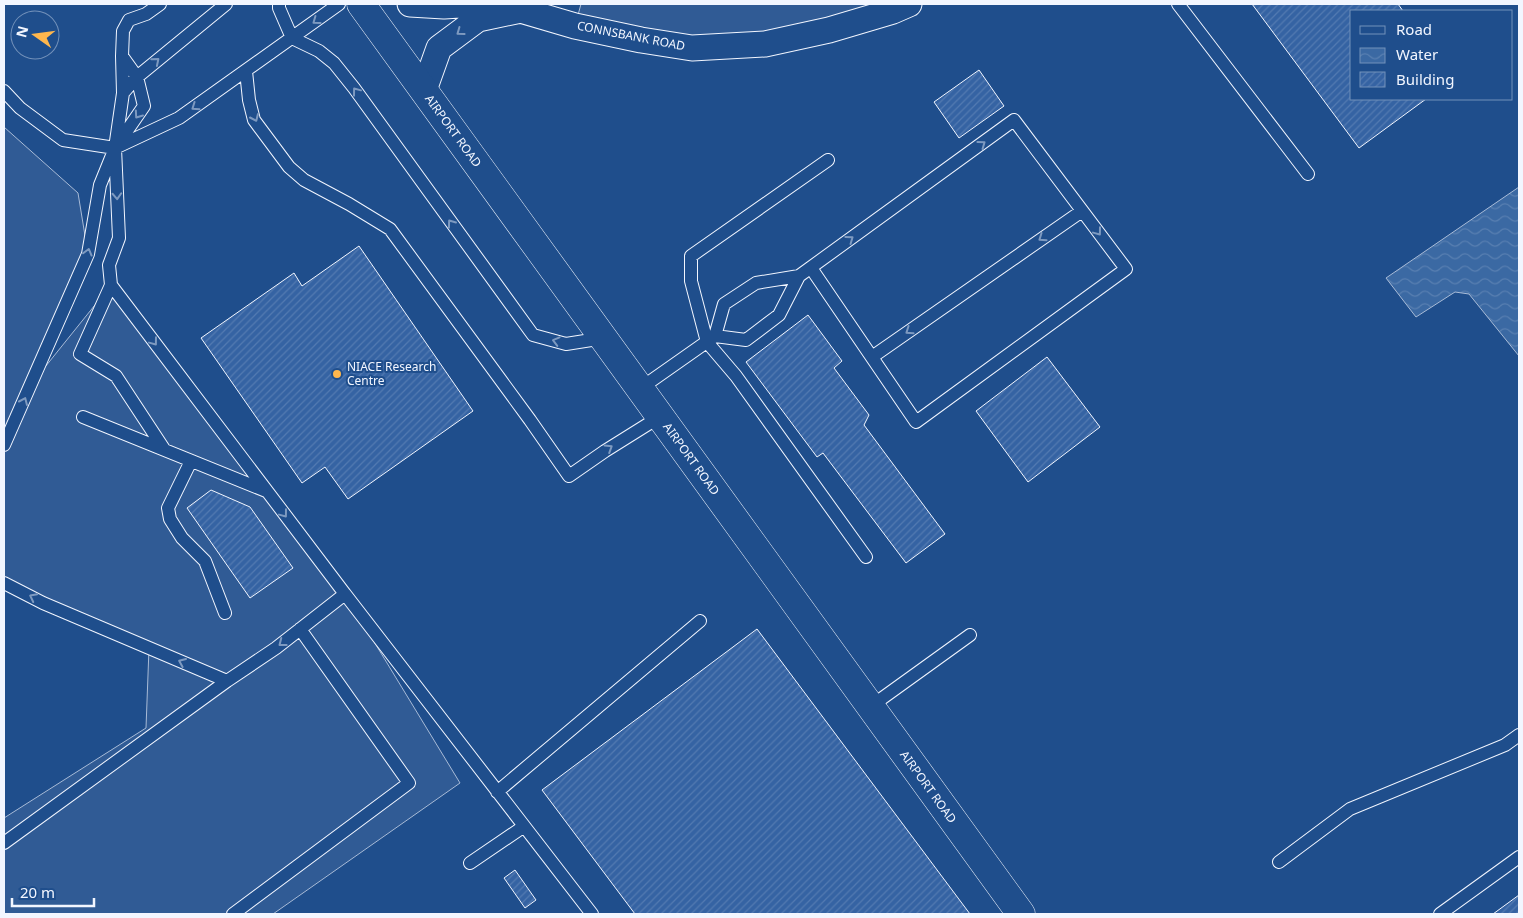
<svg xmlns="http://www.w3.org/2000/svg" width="1523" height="918" viewBox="0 0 1523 918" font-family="'Noto Sans',sans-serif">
	<defs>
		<pattern id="water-waves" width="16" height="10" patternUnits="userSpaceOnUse" patternTransform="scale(1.25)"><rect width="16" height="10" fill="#3b69a3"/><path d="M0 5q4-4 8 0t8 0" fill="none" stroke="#587fb1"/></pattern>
		<pattern id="building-hatch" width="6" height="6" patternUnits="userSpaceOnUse" patternTransform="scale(1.25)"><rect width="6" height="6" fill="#3563a3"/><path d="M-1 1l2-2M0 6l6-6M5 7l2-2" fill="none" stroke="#537ab1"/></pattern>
	</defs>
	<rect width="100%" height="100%" fill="#1f4e8c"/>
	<!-- parking -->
	<path fill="#305b95" stroke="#a8bbd7" d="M581 4H909L765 44 575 26Z
		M4 127 78 193 88 254 33 382 111 285 345 594 460 783 273 914H4V818L146 728 149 648 4 583Z"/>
	<!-- water -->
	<path fill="url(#water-waves)" stroke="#a8bbd7" d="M1519 187V356L1469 294 1455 292 1416 317 1386 278Z"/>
	<!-- building -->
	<path fill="url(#building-hatch)" stroke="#f2f6ff" d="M1252 4H1398L1403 11H1352V99H1426L1359 148Z
		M979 70 1004 106 959 138 934 102Z
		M359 246 473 411 348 499 325 467 302 483 201 338 294 273 302 286Z
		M808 315 842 361 834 368 869 415 864 425 945 534 906 563 823 453 817 457 746 362Z
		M1047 357 1100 427 1028 482 976 411Z
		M211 490 250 507 293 568 250 598 187 508Z
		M757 629 970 914H635L542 790Z
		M515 870 536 900 525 908 504 878Z
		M1519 895V914H1493Z"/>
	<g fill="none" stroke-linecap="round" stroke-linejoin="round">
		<defs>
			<path id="service" d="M279 4V8L292 38 319 51 334 63 354 88 533 335 566 344 604 338
				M1178 4 1308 174
				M246 71 249 100 254 120 289 167 304 180 349 204 390 229 530 420 569 476 605 451 661 416
				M4 91 20 108 63 140 115 148 179 118 339 4
				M123 93 122 56 123 31 129 20 146 14 160 4
				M828 160 691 256V281L707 342 736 376 866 557
				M111 285 80 354 116 376 164 449
				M715 336 746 340 779 315 799 276
				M872 357 1082 211
				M641 388 715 336 724 304 756 283 799 276 1014 120 1126 269 916 422 811 268
				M83 417 266 491
				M4 445 88 254 100 185 115 148 144 106 137 77 122 56
				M191 461 168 508 170 519 182 538 205 561 225 613
				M4 583 43 603 227 681
				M345 594 592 914
				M870 707 970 635
				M497 792 700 621
				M4 843 227 681 276 648 345 594 111 285 109 265 119 238 115 148 123 93 137 77 226 4
				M1279 862 1350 809 1505 745 1519 735
				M470 863 523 827
				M233 914 409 783 300 629
				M1440 914 1519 857"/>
			<path id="minor" d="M410 4 444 6 475 4
				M500 4 575 26 641 40 692 48 765 44 829 30 893 11 909 4
				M424 90 439 48 478 19 521 10"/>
			<path id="tertiary" d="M361 4 1021 914"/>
		</defs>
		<!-- service casing -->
		<use href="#service" stroke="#f2f6ff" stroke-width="14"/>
		<!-- minor casing -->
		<use href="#minor" stroke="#f2f6ff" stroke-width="27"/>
		<!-- tertiary casing -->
		<use href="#tertiary" stroke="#f2f6ff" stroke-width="29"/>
		<!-- service -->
		<use href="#service" stroke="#1f4e8c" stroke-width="12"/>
		<!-- minor -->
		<use href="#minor" stroke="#1f4e8c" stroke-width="25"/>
		<!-- tertiary -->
		<use href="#tertiary" stroke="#1f4e8c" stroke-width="28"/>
	</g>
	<!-- one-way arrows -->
	<defs><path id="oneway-chevron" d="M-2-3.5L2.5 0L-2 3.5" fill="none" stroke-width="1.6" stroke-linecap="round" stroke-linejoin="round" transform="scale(1.25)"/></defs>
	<g stroke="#7e9ac0">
		<use href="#oneway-chevron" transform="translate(316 21) rotate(144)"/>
		<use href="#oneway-chevron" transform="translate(460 32) rotate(144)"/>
		<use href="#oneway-chevron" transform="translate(156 61) rotate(-40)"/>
		<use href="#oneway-chevron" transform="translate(356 91) rotate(-127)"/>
		<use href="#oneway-chevron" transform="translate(195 107) rotate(145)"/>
		<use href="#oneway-chevron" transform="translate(138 115) rotate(125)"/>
		<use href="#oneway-chevron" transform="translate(255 118) rotate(66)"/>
		<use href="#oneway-chevron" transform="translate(982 144) rotate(-36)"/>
		<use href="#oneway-chevron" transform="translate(117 196) rotate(87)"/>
		<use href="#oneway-chevron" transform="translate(451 223) rotate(-126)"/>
		<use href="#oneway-chevron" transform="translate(1098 232) rotate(53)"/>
		<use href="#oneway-chevron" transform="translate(1042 238) rotate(145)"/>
		<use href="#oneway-chevron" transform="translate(850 239) rotate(-36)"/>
		<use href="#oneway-chevron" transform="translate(88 252) rotate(-75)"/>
		<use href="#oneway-chevron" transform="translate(909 331) rotate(145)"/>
		<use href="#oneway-chevron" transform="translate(556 341) rotate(-165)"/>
		<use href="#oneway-chevron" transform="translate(154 342) rotate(53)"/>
		<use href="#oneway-chevron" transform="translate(24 401) rotate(-66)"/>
		<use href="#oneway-chevron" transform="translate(609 448) rotate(-32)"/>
		<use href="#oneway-chevron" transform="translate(284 514) rotate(53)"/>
		<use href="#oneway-chevron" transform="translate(33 597) rotate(-153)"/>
		<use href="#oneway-chevron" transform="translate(282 643) rotate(142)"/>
		<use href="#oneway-chevron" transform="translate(182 662) rotate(-157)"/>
	</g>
	<!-- markers -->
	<circle fill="#ffb74d" stroke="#1f4e8c" stroke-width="2" cx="337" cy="374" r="5"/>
	<g text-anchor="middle" stroke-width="4" stroke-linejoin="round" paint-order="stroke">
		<!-- street labels -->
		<g font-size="12" fill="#f2f6ff" stroke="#1f4e8c">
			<text transform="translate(631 36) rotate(11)" y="4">CONNSBANK ROAD</text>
			<text transform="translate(453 131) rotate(54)" y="4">AIRPORT ROAD</text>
			<text transform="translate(691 459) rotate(54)" y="4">AIRPORT ROAD</text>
			<text transform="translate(928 787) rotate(54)" y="4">AIRPORT ROAD</text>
		</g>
		<!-- poi labels -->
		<g font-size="12" fill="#f2f6ff" stroke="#1f4e8c" text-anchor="start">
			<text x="347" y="371">NIACE Research<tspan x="347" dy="14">Centre</tspan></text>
		</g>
	</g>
	<!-- border -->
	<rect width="1523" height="918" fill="none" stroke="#f2f6ff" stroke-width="10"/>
	<!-- legend -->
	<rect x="1350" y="10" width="162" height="90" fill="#1f4e8c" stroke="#7391ba"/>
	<rect x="1360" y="26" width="25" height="8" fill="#1f4e8c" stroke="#7391ba"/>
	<text x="1396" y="35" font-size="15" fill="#f2f6ff">Road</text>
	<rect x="1360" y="48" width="25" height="15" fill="url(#water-waves)" stroke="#7391ba"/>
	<text x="1396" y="60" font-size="15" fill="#f2f6ff">Water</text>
	<rect x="1360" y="72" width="25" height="15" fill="url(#building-hatch)" stroke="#7391ba"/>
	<text x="1396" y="85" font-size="15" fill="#f2f6ff">Building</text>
	<!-- north arrow -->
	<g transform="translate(35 35) rotate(284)"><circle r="24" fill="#1f4e8c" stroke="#7391ba"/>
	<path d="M0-4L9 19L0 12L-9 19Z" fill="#ffb74d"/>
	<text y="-8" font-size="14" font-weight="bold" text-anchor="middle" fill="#f2f6ff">N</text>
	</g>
	<!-- scale -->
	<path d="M12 898v8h82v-8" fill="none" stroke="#f2f6ff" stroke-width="2.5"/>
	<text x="20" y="898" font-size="15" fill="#f2f6ff" stroke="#1f4e8c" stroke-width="4" paint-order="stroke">20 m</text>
</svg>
